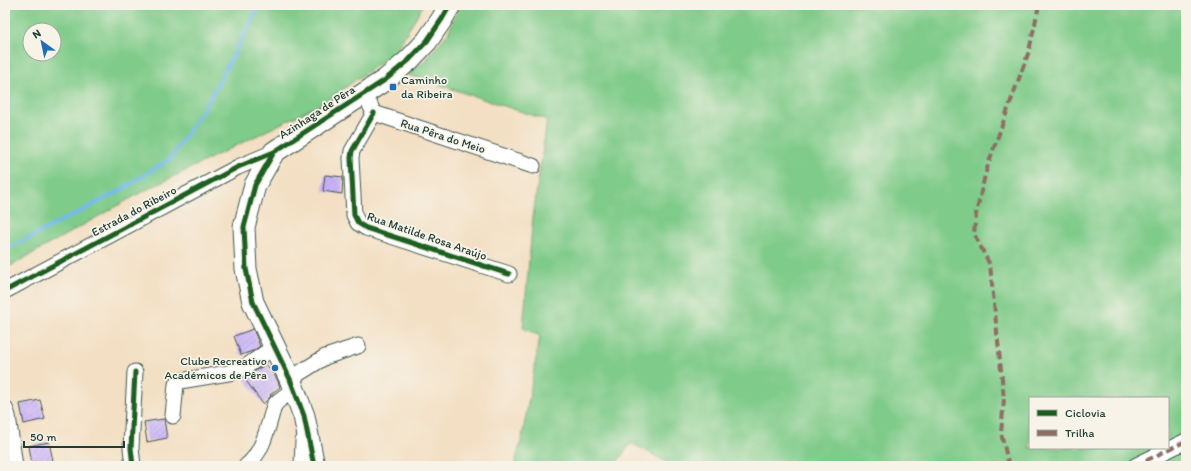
<svg xmlns="http://www.w3.org/2000/svg" width="1191" height="471" viewBox="0 0 1191 471" font-family="Itim,sans-serif">
	<defs>
		<pattern id="building-hatch" width="6" height="6" patternUnits="userSpaceOnUse"><rect width="6" height="6" fill="#cbb2fa"/><path d="M-1 1l2-2M0 6l6-6M5 7l2-2" fill="none" stroke="#a492cb"/></pattern>
	</defs>
	<rect width="100%" height="100%" fill="#f7f3e8"/>
	<filter id="ink" filterUnits="userSpaceOnUse"><feTurbulence type="fractalNoise" baseFrequency=".025" numOctaves="2"/><feDisplacementMap in="SourceGraphic" scale="8" xChannelSelector="R" yChannelSelector="G"/><feConvolveMatrix kernelMatrix="1 2 1 2 8 2 1 2 1" color-interpolation-filters="sRGB"/></filter>
	<filter id="wash" filterUnits="userSpaceOnUse"><feTurbulence type="fractalNoise" baseFrequency=".012" numOctaves="4" result="noise"/><feDisplacementMap in="SourceGraphic" scale="16" xChannelSelector="R" yChannelSelector="G"/><feGaussianBlur stdDeviation="0.9" result="paint"/><feColorMatrix in="noise" values="0 0 0 0 0 0 0 0 0 0 0 0 0 0 0 0 0 1.4 0 .05"/><feComposite in="paint" operator="in"/></filter>
	<g filter="url(#wash)">
		<rect width="100%" height="100%" fill="#f3dfc3"/>
		<!-- grass -->
		<path fill="#7fcb89" stroke="#4f845e" fill-rule="evenodd" d="M5 5H423L396 51 325 102 140 193 5 269ZM30 30H54V54H30Z
			M460 5H1186V466H674L631 443 614 466H514L522 438 540 336 523 328 533 216 547 120 406 74 423 63 448 33ZM1030 398H1168V448H1030Z"/>
		<g fill="none" stroke-linecap="round" stroke-linejoin="round">
			<!-- stream -->
			<path stroke="#75baeb" stroke-width="4" d="M5 250 116 193 170 159 209 100 260 5"/>
		</g>
		<g id="blocks">
			<!-- building -->
			<path fill="url(#building-hatch)" d="M325 175 343 177 342 194 323 191Z
				M253 329 260 346 253 351 241 355 234 336Z
				M266 364 277 379 280 387 270 395 271 396 263 404 244 378Z
				M40 400 45 419 24 424 20 404Z
				M164 419 167 438 147 442 144 422Z
				M49 442 53 461 32 465 29 446Z"/>
		</g>
	</g>
	<g filter="url(#ink)">
		<use href="#blocks" fill-opacity="0" stroke="#3f5549" stroke-width="1"/>
		<g fill="none" stroke-linecap="round" stroke-linejoin="round">
			<defs>
				<path id="street" d="M370 105 374 113 533 166
					M374 113 352 151 351 158 354 215 358 223 366 228 509 274
					M5 291 238 167 274 152
					M290 379 325 357 358 346
					M5 408 8 416 15 466
					M173 416 176 384 180 381 234 372 244 368 274 347
					M133 466 131 448 135 372
					M246 466C263 453 268 426 274 406L277 402 294 389
					M302 466 303 441
					M1135 466 1186 441"/>
				<path id="secondary" d="M314 466 304 416 290 379 253 302 246 269 244 227 255 185 274 152 385 80 409 60 427 41 442 19 450 5"/>
			</defs>
			<!-- street casing -->
			<use href="#street" stroke="#3f5549" stroke-width="17"/>
			<!-- secondary casing -->
			<use href="#secondary" stroke="#3f5549" stroke-width="23"/>
			<!-- street -->
			<use href="#street" stroke="#fff" stroke-width="15"/>
			<!-- secondary -->
			<use href="#secondary" stroke="#fff" stroke-width="21"/>
			<!-- quiet -->
			<path stroke="#8d6e63" stroke-width="4" stroke-dasharray="8 4" stroke-linecap="butt" d="M1009 466 1001 433 1004 399 990 265 974 234 976 214 985 175 992 153 1029 51 1039 5
				M1135 466 1186 441"/>
			<defs>
				<path id="cycleway" d="M374 113 352 151 351 158 354 215 358 223 366 228 509 274
					M5 291 238 167 274 152
					M133 466 131 448 135 372
					M314 466 304 416 290 379 253 302 246 269 244 227 255 185 274 152 385 80 409 60 427 41 442 19 450 5"/>
			</defs>
			<!-- cycleway casing -->
			<use href="#cycleway" stroke="#f7f3e8" stroke-width="8"/>
			<!-- cycleway -->
			<use href="#cycleway" stroke="#1b5e20" stroke-width="5"/>
		</g>
	</g>
	<!-- markers -->
	<g fill="#1f6fb2" stroke="#f7f3e8" stroke-width="1.5">
		<rect x="389" y="83" width="8" height="8" rx="2"/>
		<circle cx="275" cy="368" r="4"/>
	</g>
	<g text-anchor="middle" stroke-width="3.5" stroke-linejoin="round" paint-order="stroke">
		<!-- poi labels -->
		<g font-size="12" fill="#1f3d34" stroke="#f7f3e8" text-anchor="start">
			<text x="401" y="84">Caminho<tspan x="401" dy="14">da Ribeira</tspan></text>
			<text x="267" y="365" text-anchor="end">Clube Recreativo<tspan x="267" dy="14">Académicos de Pêra</tspan></text>
		</g>
		<!-- street labels -->
		<g font-size="12" fill="#1f3d34" stroke="#f7f3e8">
			<text transform="translate(317 112) rotate(-33)" y="4">Azinhaga de Pêra</text>
			<text transform="translate(443 136) rotate(18)" y="4">Rua Pêra do Meio</text>
			<text transform="translate(134 211) rotate(-28)" y="4">Estrada do Ribeiro</text>
			<text transform="translate(427 236) rotate(19)" y="4">Rua Matilde Rosa Araújo</text>
		</g>
	</g>
	<!-- margin -->
	<rect width="1191" height="471" fill="none" stroke="#f7f3e8" stroke-width="20"/>
	<!-- legend -->
	<rect x="1029" y="397" width="140" height="52" fill="#f7f3e8" stroke="#a1aaa0"/>
	<rect x="1037" y="410" width="20" height="6" fill="#1b5e20" stroke="#a1aaa0"/>
	<text x="1065" y="417" font-size="12" fill="#1f3d34">Ciclovia</text>
	<rect x="1037" y="430" width="20" height="6" fill="#8d6e63" stroke="#a1aaa0"/>
	<text x="1065" y="437" font-size="12" fill="#1f3d34">Trilha</text>
	<!-- north arrow -->
	<g transform="translate(42 42) rotate(327)"><circle r="19" fill="#f7f3e8" stroke="#a1aaa0"/>
	<path d="M0-3L7 15L0 10L-7 15Z" fill="#1f6fb2"/>
	<text y="-6" font-size="11" font-weight="bold" text-anchor="middle" fill="#1f3d34">N</text>
	</g>
	<!-- scale -->
	<path d="M24 441v6h100v-6" fill="none" stroke="#1f3d34" stroke-width="2"/>
	<text x="30" y="441" font-size="12" fill="#1f3d34" stroke="#f7f3e8" stroke-width="3" paint-order="stroke">50 m</text>
</svg>
